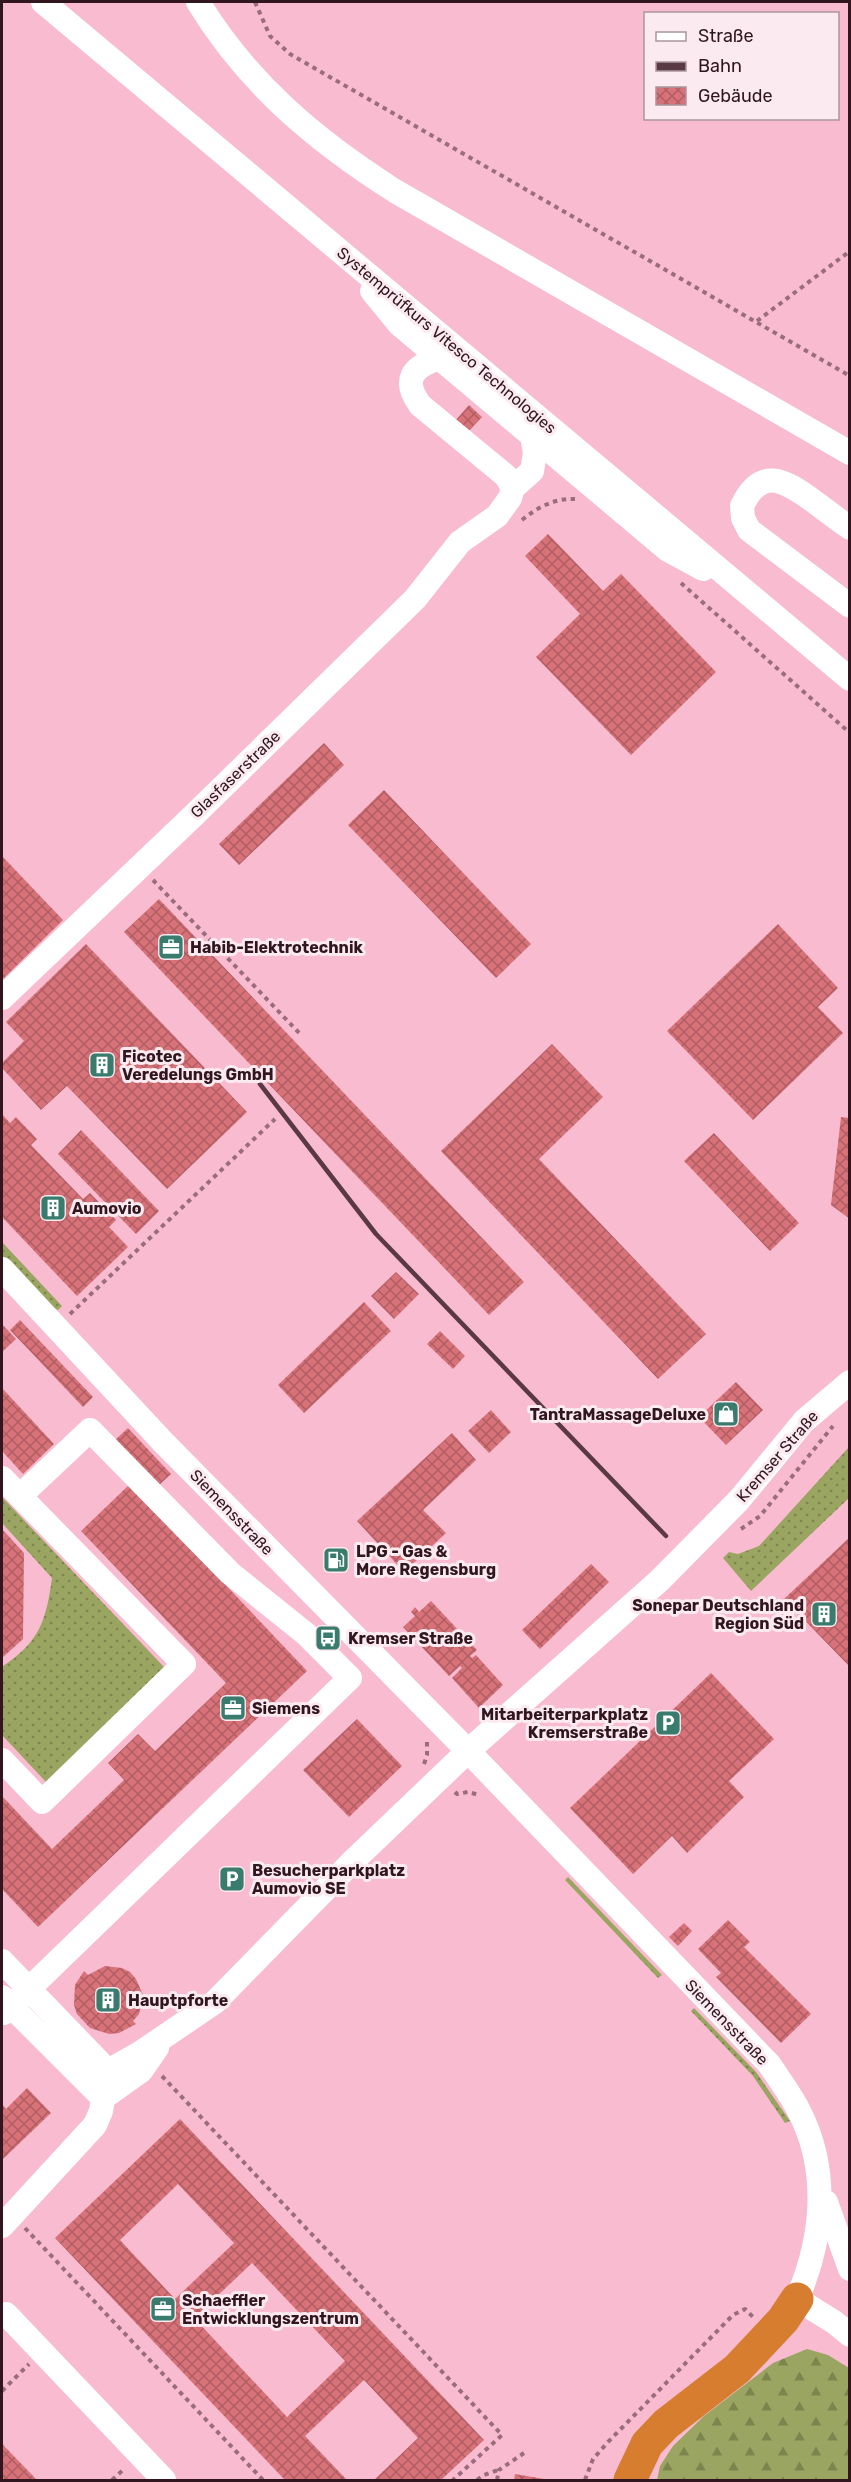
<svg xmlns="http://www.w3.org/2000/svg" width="851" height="2482" viewBox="0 0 851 2482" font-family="Rubik,sans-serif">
	<defs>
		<pattern id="grass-dots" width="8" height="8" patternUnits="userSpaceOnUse" patternTransform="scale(1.5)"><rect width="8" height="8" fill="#99a560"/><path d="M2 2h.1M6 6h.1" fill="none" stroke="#7d854f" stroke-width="1.8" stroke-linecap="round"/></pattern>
		<pattern id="forest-firs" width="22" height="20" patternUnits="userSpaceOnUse" patternTransform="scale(1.5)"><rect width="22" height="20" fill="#99a560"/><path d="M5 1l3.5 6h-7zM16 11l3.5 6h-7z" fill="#7d854f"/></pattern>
		<pattern id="building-cross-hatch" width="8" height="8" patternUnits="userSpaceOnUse" patternTransform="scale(1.5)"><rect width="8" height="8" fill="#d87279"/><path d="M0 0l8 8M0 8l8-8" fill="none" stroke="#b05d63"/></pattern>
	</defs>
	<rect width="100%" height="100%" fill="#f9bbd0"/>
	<!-- grass -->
	<path fill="url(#grass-dots)" d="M2 1242 62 1306 58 1310 53 1308 2 1256Z
		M849 1447V1498L751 1591 723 1558 729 1552 738 1554 759 1546Z
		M2 1497 165 1668 46 1782 2 1735V1667C39 1642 46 1622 52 1578L2 1523Z
		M568 1877 662 1975 658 1978 565 1880Z
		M694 2008 756 2072 790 2121 785 2123 753 2076 691 2011Z"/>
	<!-- forest -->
	<path fill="url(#forest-firs)" d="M807 2349 828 2355 849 2368V2480H657L660 2466 673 2446 704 2416 773 2363Z"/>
	<!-- building -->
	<path fill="url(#building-cross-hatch)" fill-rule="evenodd" d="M469 405 482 417 468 432 455 421Z
		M548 534 603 591 621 574 716 672 631 755 536 657 580 614 525 556Z
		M324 743 344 765 239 865 219 844Z
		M384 790 531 944 496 978 348 825Z
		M2 856 63 920 2 980 3 920Z
		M159 899 524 1282 489 1315 124 932Z
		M778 924 838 988 818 1007 843 1033 753 1120 667 1031Z
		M86 944 247 1112 167 1189 67 1086 41 1110 2 1068V1063L24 1041 6 1022Z
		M552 1044 603 1097 539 1159 706 1334 658 1379 441 1151Z
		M2 1114 10 1123 16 1117 37 1139 31 1145 83 1199 90 1193 116 1220 109 1227 128 1247 77 1296 2 1217Z
		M841 1117 850 1118V1219L831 1205Z
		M81 1130 159 1211 136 1234 58 1154Z
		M714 1133 799 1223 770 1251 684 1161Z
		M396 1272 419 1294 394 1319 371 1296Z
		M364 1302 391 1331 304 1413 278 1385Z
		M20 1320 93 1397 83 1407 10 1330Z
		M2 1324 16 1339 2 1352Z
		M440 1331 465 1356 453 1369 427 1344Z
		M736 1382 763 1410 726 1445 699 1417Z
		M2 1388 54 1444 23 1474 2 1451Z
		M491 1410 511 1432 489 1453 468 1431Z
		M128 1428 171 1474 157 1487 114 1441Z
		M452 1433 476 1460 423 1510 446 1533 404 1572 357 1521Z
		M130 1484 307 1671 38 1927 2 1889V1796L52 1849 124 1780 108 1763 138 1734 155 1751 226 1683 81 1531Z
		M2 1529 24 1553 23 1639 2 1658Z
		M850 1537V1667L784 1599Z
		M591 1564 609 1582 540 1649 522 1630Z
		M431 1601 477 1650 470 1656 472 1658 476 1655 503 1685 479 1708 452 1678 462 1668 460 1666 449 1676 403 1627 415 1616 411 1612 415 1607 419 1612Z
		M711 1673 774 1739 729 1781 744 1797 687 1853 672 1836 633 1874 570 1808Z
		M357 1719 402 1766 349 1817 303 1770Z
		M728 1920 750 1942 744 1947 811 2014 781 2043 716 1977 721 1973 698 1949Z
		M684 1923 692 1931 678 1946 669 1937Z
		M105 1966 122 1968 130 1972 136 1979 143 1995 139 2014 133 2021 136 2024 119 2033 109 2034 90 2028 77 2014 74 2005 75 1985 84 1971 88 1975Z
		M27 2088 51 2113 2 2160V2104L6 2109Z
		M180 2119 484 2440 441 2480H374L418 2438 364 2380 305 2436 347 2480H285L55 2238ZM178 2184 234 2243 175 2299 120 2240ZM252 2263 345 2361 287 2417 194 2318Z
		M2 2443 5 2447 37 2480H2Z
		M515 2474 544 2479V2480H514Z"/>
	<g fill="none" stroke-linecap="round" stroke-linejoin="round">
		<!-- path -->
		<path stroke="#9a6d7c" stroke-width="4" stroke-dasharray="4.5 4.5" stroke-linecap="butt" d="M255 2 270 36 290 54 850 376
			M757 321 850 251
			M522 520C538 507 555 498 575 499
			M681 583 850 733
			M153 880 302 1036
			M70 1314 275 1119
			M741 1529 760 1516 833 1426
			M424 1764 427 1755V1739
			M455 1792 457 1794 468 1792 479 1795
			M162 2076 502 2435 453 2480
			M25 2228 263 2480
			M2 2391 29 2364
			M112 2480 124 2469
			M477 2480 484 2475 498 2470
			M497 2480 499 2470 524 2453
			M585 2480 593 2459 608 2442 733 2315 745 2309 753 2317"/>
		<!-- minor -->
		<path stroke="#fff" stroke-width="24" d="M43 2 850 679
			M198 2C248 84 315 140 395 191L850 453
			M372 291 399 324 668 550 703 569
			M439 358C412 367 402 380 420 405L506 476 513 488
			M850 528C837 519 824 509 812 500 784 480 761 466 742 506L743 518 749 530 850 606
			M2 998 193 816 415 599 460 542 497 516 510 498 513 488 532 471 535 453 532 436
			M2 1269 163 1442 468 1751 769 2064C779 2079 791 2095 799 2111 830 2171 823 2239 797 2299L834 2322 850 2335
			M2 1478 184 1664 42 1802 2 1760
			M2 1961 108 2071 140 2053 215 2002 353 1861 468 1751 660 1580 739 1500 804 1421 850 1382
			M2 1997 103 2098 141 2071 157 2048
			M4 2013 350 1678 306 1634 230 1573 90 1430 20 1496
			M826 2202 850 2269
			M2 2226 95 2125 101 2111 106 2082
			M6 2314 164 2480"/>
		<!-- highway -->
		<path stroke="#d77d2f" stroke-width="33" d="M630 2480 647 2444 666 2424 737 2369 783 2320 797 2299"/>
		<!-- rail -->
		<path stroke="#5a3844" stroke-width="4.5" d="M260 1084 376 1234 666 1536"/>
	</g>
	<!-- icons -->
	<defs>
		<symbol id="office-square" viewBox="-11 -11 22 22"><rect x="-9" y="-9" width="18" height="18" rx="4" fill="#397b6d" stroke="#fbebf0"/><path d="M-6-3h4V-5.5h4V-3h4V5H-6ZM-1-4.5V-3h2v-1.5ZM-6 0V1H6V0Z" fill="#fff"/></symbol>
		<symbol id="building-square" viewBox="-11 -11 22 22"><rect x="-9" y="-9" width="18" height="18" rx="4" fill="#397b6d" stroke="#fbebf0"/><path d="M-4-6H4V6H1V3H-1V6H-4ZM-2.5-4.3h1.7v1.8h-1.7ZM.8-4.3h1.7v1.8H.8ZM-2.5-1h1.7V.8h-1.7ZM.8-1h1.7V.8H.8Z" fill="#fff"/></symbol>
		<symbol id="shop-square" viewBox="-11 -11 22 22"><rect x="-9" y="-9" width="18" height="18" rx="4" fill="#397b6d" stroke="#fbebf0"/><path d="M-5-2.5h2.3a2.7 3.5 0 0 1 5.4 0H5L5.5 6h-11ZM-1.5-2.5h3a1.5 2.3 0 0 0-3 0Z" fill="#fff"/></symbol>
		<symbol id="fuel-square" viewBox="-11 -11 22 22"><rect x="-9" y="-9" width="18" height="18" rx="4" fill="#397b6d" stroke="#fbebf0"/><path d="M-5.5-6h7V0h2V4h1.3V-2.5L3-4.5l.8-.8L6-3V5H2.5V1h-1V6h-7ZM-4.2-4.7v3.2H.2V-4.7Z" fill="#fff"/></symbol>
		<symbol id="bus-square" viewBox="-11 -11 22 22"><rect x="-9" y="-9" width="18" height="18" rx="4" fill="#397b6d" stroke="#fbebf0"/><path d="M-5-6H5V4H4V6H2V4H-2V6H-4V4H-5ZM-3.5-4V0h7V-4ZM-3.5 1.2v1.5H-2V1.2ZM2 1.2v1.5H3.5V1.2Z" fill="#fff"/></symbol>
		<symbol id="parking-square" viewBox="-11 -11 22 22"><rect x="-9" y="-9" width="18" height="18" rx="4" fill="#397b6d" stroke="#fbebf0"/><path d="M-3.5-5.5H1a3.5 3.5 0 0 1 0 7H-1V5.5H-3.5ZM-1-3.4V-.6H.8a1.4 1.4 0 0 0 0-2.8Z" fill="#fff"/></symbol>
	</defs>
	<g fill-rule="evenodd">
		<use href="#office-square" x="156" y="932" width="30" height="30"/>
		<use href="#building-square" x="87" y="1050" width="30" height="30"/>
		<use href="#building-square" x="38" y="1193" width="30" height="30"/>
		<use href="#shop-square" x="711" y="1399" width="30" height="30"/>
		<use href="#fuel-square" x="321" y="1545" width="30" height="30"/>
		<use href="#building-square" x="809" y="1599" width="30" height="30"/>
		<use href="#bus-square" x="313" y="1623" width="30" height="30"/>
		<use href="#office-square" x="218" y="1693" width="30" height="30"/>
		<use href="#parking-square" x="653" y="1708" width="30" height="30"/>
		<use href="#parking-square" x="217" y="1864" width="30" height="30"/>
		<use href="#building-square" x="93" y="1985" width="30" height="30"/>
		<use href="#office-square" x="148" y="2294" width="30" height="30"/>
	</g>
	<g text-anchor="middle" stroke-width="6" stroke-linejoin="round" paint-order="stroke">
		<!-- street labels -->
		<g font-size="16" fill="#311620" stroke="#fbebf0">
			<text transform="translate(447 340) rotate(40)" y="6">Systemprüfkurs Vitesco Technologies</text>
			<text transform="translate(235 774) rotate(-44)" y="6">Glasfaserstraße</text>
			<text transform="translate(777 1456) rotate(-49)" y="6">Kremser Straße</text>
			<text transform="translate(232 1512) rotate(46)" y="6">Siemensstraße</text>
			<text transform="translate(727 2022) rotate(46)" y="6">Siemensstraße</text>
		</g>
		<!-- poi labels -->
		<g font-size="16" font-weight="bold" fill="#311620" stroke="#fbebf0" text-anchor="start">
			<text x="190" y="953">Habib-Elektrotechnik</text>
			<text x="122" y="1062">Ficotec<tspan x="122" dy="18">Veredelungs GmbH</tspan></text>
			<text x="72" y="1214">Aumovio</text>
			<text x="706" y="1420" text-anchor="end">TantraMassageDeluxe</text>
			<text x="356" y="1557">LPG - Gas &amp;<tspan x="356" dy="18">More Regensburg</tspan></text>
			<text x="804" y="1611" text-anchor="end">Sonepar Deutschland<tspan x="804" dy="18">Region Süd</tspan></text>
			<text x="348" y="1644">Kremser Straße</text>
			<text x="252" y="1714">Siemens</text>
			<text x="648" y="1720" text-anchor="end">Mitarbeiterparkplatz<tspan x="648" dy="18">Kremserstraße</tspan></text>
			<text x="252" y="1876">Besucherparkplatz<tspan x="252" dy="18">Aumovio SE</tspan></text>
			<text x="128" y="2006">Hauptpforte</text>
			<text x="182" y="2306">Schaeffler<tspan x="182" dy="18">Entwicklungszentrum</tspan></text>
		</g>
	</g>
	<!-- border -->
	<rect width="851" height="2482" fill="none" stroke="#311620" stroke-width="6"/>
	<!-- legend -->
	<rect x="644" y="12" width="195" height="108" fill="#fbebf0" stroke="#aa969d" stroke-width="1.5"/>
	<rect x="656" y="32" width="30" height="9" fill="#ffffff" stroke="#aa969d" stroke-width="1.5"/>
	<text x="698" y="42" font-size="18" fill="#311620">Straße</text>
	<rect x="656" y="62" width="30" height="9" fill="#5a3844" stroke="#aa969d" stroke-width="1.5"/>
	<text x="698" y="72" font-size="18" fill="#311620">Bahn</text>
	<rect x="656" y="87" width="30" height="18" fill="url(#building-cross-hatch)" stroke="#aa969d" stroke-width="1.5"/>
	<text x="698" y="102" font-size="18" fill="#311620">Gebäude</text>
</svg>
